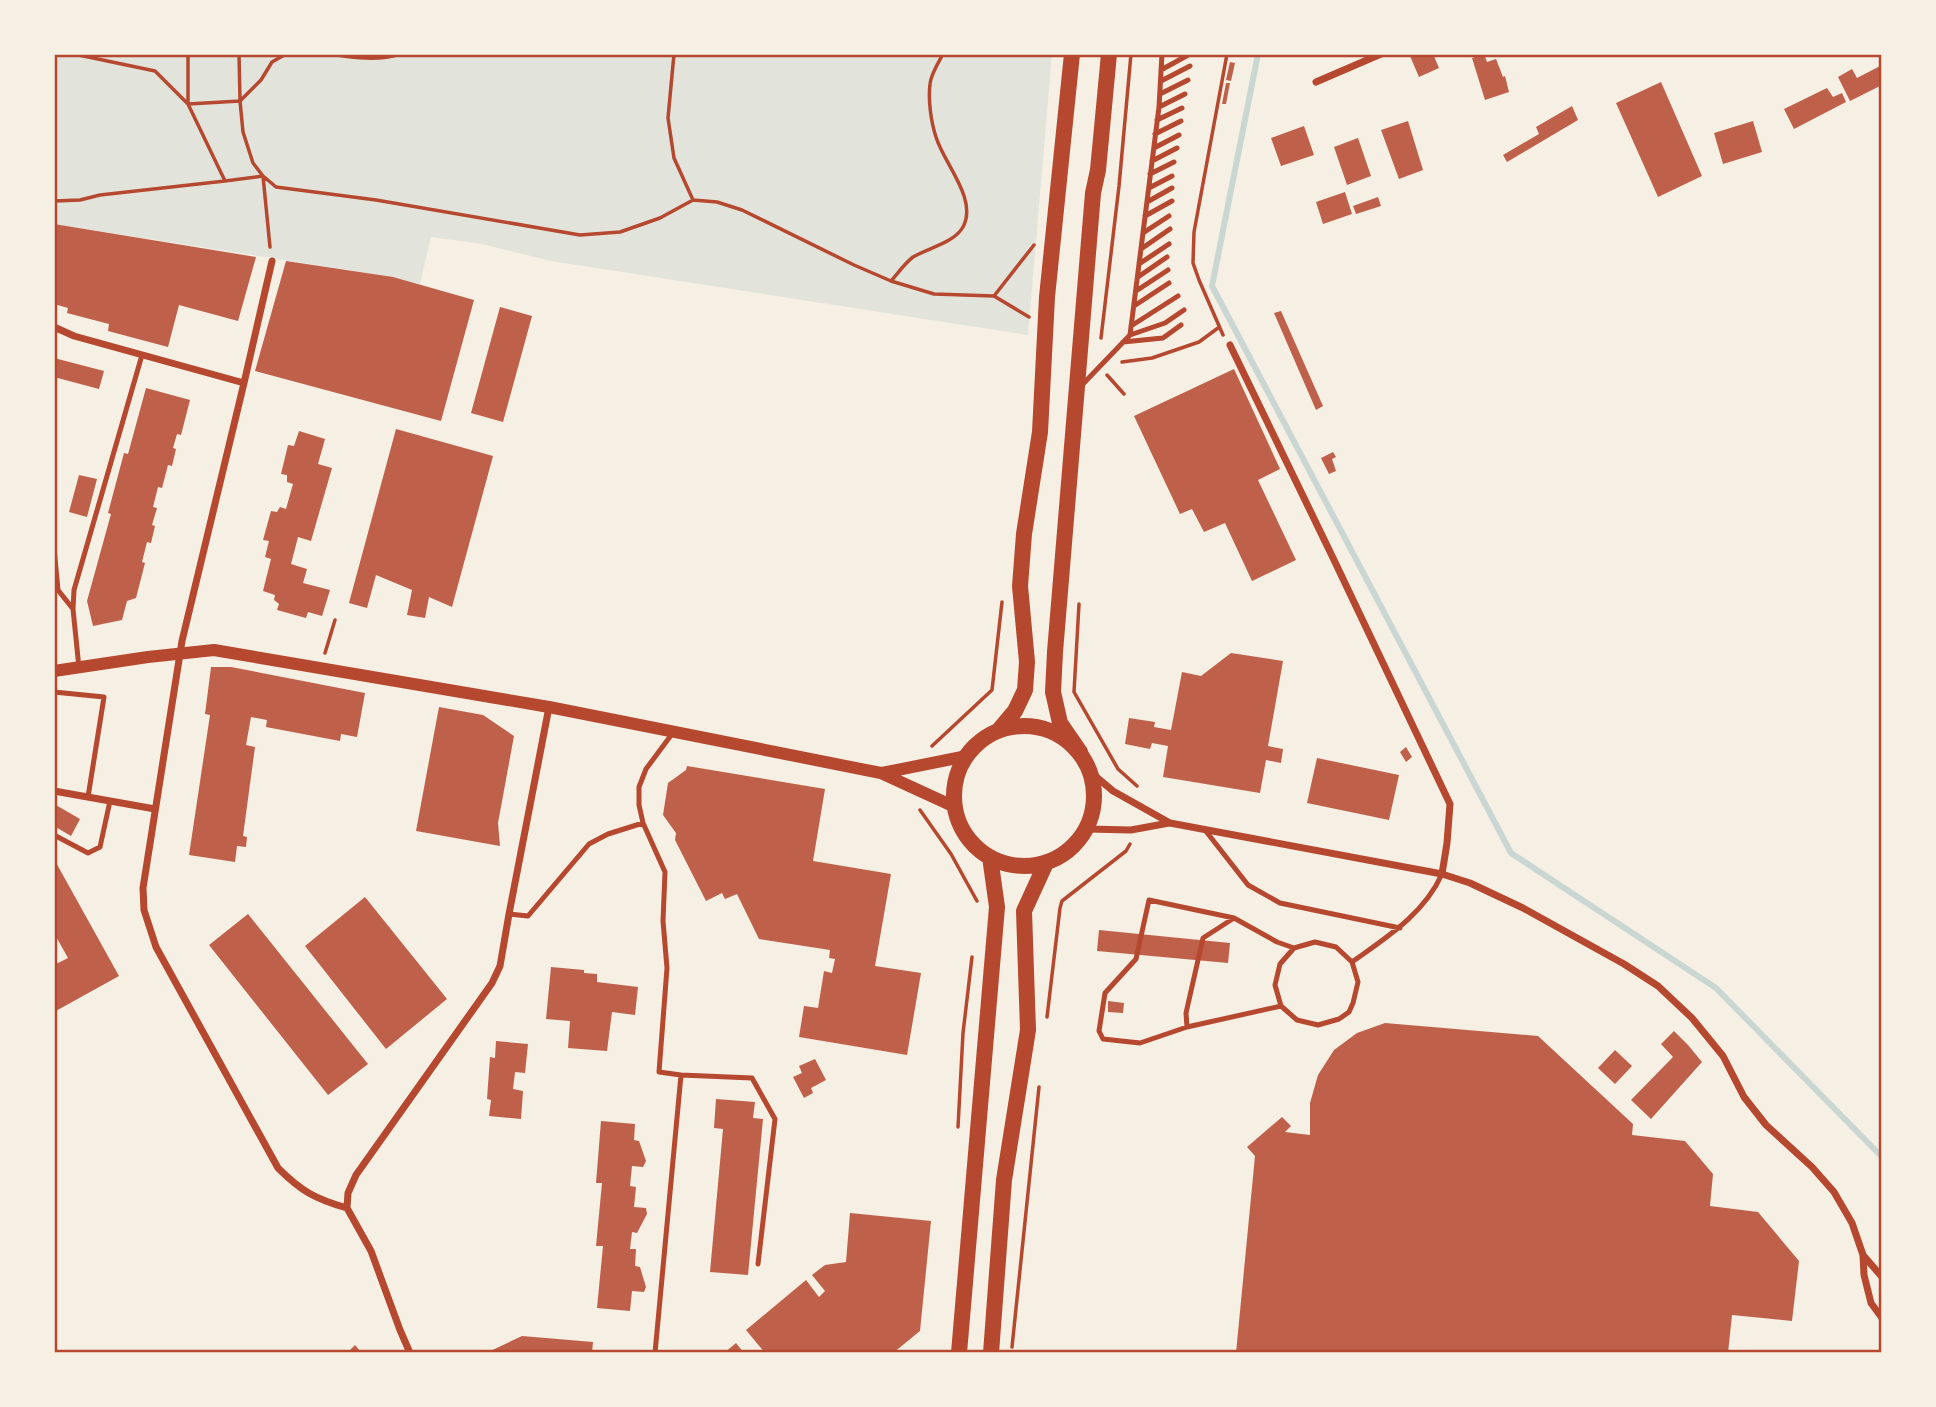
<svg xmlns="http://www.w3.org/2000/svg" width="1936" height="1407" viewBox="0 0 1936 1407" font-family="'Open Sans',sans-serif">
	<rect width="100%" height="100%" fill="#f6efe4"/>
	<!-- green -->
	<path fill="#e2e4dc" d="M54 54H1052L1028 335 551 261 482 244 431 237 420 284 367 273 54 224Z"/>
	<g fill="none" stroke-linecap="round" stroke-linejoin="round">
		<!-- stream -->
		<path stroke="#c9d6d2" stroke-width="6" d="M1258 54 1212 286 1511 853 1716 988 1882 1157"/>
	</g>
	<!-- building -->
	<path fill="#bf614a" d="M1414 54H1433L1439 68 1419 77 1410 56Z
		M1484 54 1487 62 1496 59 1503 77 1505 76 1509 92 1485 100 1472 58Z
		M1230 62 1235 63 1231 81 1226 80Z
		M1882 65V85L1850 101 1838 77 1852 69 1857 78Z
		M1661 82 1702 176 1658 197 1616 103Z
		M1226 83H1230L1226 104H1222Z
		M1827 88 1833 97 1842 93 1846 102 1794 129 1784 109Z
		M1572 106 1578 120 1507 162 1503 155 1539 134 1536 127Z
		M1408 121 1423 170 1399 179 1381 130Z
		M1753 121 1762 152 1723 164 1714 133Z
		M1304 126 1314 155 1281 166 1271 138Z
		M1358 138 1371 176 1347 185 1334 147Z
		M1345 192 1352 214 1323 224 1316 202Z
		M1378 197 1381 206 1356 214 1353 206Z
		M54 224 256 257 238 321 179 305 168 347 108 331 109 324 67 313 68 308 54 304Z
		M286 261 393 277 474 300 441 421 255 371Z
		M500 307 532 316 503 422 471 413Z
		M1281 311 1323 406 1316 410 1274 313Z
		M54 358 104 371 99 389 54 377Z
		M1234 369 1280 469 1258 480 1296 560 1252 581 1225 523 1204 532 1192 509 1180 514 1134 416Z
		M146 388 190 400 181 435 177 434 173 448 176 449 172 466 168 465 162 488 158 487 153 507 157 508 152 525 155 526 151 543 147 542 142 562 145 563 136 598 127 601 122 620 93 626 87 601 111 514 108 513 124 453 128 454Z
		M396 429 493 456 452 607 429 597 425 618 407 615 412 590 376 575 367 608 349 603Z
		M299 431 325 439 318 464 332 468 311 541 298 537 291 564 307 569 303 583 330 590 322 616 308 612 306 618 277 610 279 604 274 600 275 595 263 591 271 559 265 557 269 541 263 540 271 511 277 512 280 507 286 509 293 484 287 482V475L281 474 288 445 294 446Z
		M1333 452 1336 457 1332 459 1336 471 1329 474 1321 458Z
		M79 475 97 479 87 517 69 512Z
		M1231 653 1283 661 1268 746 1283 749 1281 763 1266 760 1260 793 1163 777 1168 746 1152 743 1150 749 1125 744 1129 718 1155 722 1154 727 1171 730 1182 672 1201 676Z
		M211 667H231L365 693 357 737 341 734 340 741 266 727 267 720 251 717 246 745 255 747 243 836 247 837 246 847 237 846 235 862 189 855 210 715 205 714Z
		M439 707 483 715 514 736 498 823 500 846 416 831Z
		M1406 747 1412 757 1406 762 1400 752Z
		M1317 758 1399 775 1389 820 1307 803Z
		M687 766 825 789 813 861 891 874 875 966 921 973 907 1055 799 1037 804 1006 818 1008 824 971 832 973 835 959 829 958 830 950 759 939 737 894 725 899 722 893 706 901 675 840 676 833 663 815 668 783 686 770Z
		M54 804 80 819 71 836 54 826Z
		M54 859 119 976 54 1012V965L68 958 54 933Z
		M365 897 447 999 386 1049 305 946Z
		M248 914 368 1064 328 1095 209 945Z
		M1099 930 1230 943 1228 963 1097 951Z
		M551 967 584 970V973L597 974V982L638 987 635 1015 612 1012 607 1051 568 1048 570 1021 546 1019Z
		M1108 1001 1124 1003 1123 1013 1108 1012Z
		M1385 1023 1538 1036 1633 1124 1632 1135 1685 1141 1713 1174 1710 1206 1758 1212 1799 1261 1792 1321 1732 1315 1728 1353H1236L1255 1156 1247 1147 1282 1117 1291 1126 1285 1132 1310 1135V1103L1318 1075 1334 1050 1357 1033Z
		M1674 1031 1688 1045 1702 1062 1651 1119 1631 1100 1673 1057 1661 1044Z
		M496 1041 528 1044 525 1073 515 1072 513 1089 523 1091 521 1119 489 1116 491 1100 487 1099 490 1057 495 1058Z
		M1615 1050 1632 1066 1615 1084 1598 1068Z
		M815 1059 826 1080 811 1088 813 1093 804 1098 793 1077 802 1073 799 1066Z
		M716 1099 755 1102 753 1118 763 1119 748 1275 710 1272 723 1129 714 1128Z
		M601 1121 635 1124 634 1140 639 1141 646 1161 643 1167 632 1166 630 1186 636 1187 634 1207 646 1208 647 1214 637 1233 632 1232 630 1249H636L635 1266 640 1267 646 1287 644 1292 632 1291 630 1311 597 1308 603 1246H596L602 1183H596Z
		M850 1213 931 1221 920 1331 893 1353H765L746 1330 806 1280 819 1297 825 1291 812 1275 825 1265 846 1262Z
		M522 1336 593 1342 592 1353H486Z
		M736 1343 744 1353H724Z
		M355 1345 362 1353H347Z"/>
	<g fill="none" stroke-linecap="round" stroke-linejoin="round">
		<!-- path -->
		<path stroke="#b5482f" stroke-width="3.5" d="M74 54 155 71 188 104 225 181 263 176 270 247
			M188 54V104L240 101 261 80 272 62 286 54
			M239 54 240 101 243 132 253 163 263 176 276 187 376 200 580 235 620 232 660 218 693 200 717 202 742 210 854 265 891 281 934 294 994 296 1029 317
			M331 54C355 58 378 61 401 54
			M674 54 668 118 674 158 693 200
			M54 201 80 200 100 195 225 181
			M891 281C898 273 905 263 913 257 928 248 954 243 963 227 978 199 944 164 936 137 931 122 928 100 930 84 931 74 938 63 943 54
			M994 296 1034 245
			M1223 335 1199 280 1193 263 1194 232 1227 54
			M1101 338 1119 186 1131 54
			M1122 362 1152 358 1199 342 1218 328
			M1107 375 1124 394
			M1079 604 1074 692 1118 769 1137 786
			M325 653 335 620
			M932 746 992 690 1002 602
			M920 810 951 854 977 901
			M1047 1017 1060 908 1062 901 1126 851 1130 844
			M958 1127 963 1033 972 957
			M1012 1347 1039 1087"/>
		<!-- service -->
		<path stroke="#b5482f" stroke-width="5" d="M1161 70 1190 54
			M1161 81 1190 66
			M1160 94 1188 80
			M1159 107 1185 94
			M1157 120 1182 108
			M1155 134 1181 121
			M1154 148 1179 135
			M1152 161 1177 148
			M1150 174 1174 162
			M1149 188 1172 176
			M1147 202 1172 188
			M1145 216 1172 201
			M1143 233 1169 216
			M1141 249 1170 229
			M1139 264 1169 244
			M1138 277 1167 257
			M1136 291 1168 270
			M1134 306 1169 283
			M1131 326 1178 296
			M1130 335 1165 323 1184 310
			M1123 342 1163 338 1181 325
			M1081 386 1130 335 1159 107 1162 54
			M54 548 58 590 73 609 79 668
			M73 609 74 590 142 355
			M54 692 104 697 88 797
			M1205 830 1248 885 1280 903 1400 928
			M54 835 88 853 100 847 110 801
			M509 914 528 916 589 844 608 834 643 823
			M1234 918 1149 900 1136 959 1105 993 1099 1031 1103 1039 1140 1043 1187 1027 1281 1006
			M1315 942 1336 947 1352 962 1358 982 1353 1003 1349 1012 1339 1019 1318 1025 1297 1020 1281 1006 1275 985 1280 964 1294 948Z
			M1352 962C1387 937 1424 914 1442 874
			M1187 1027 1186 1013 1203 938 1234 918 1277 942 1294 948
			M681 1075 752 1078 775 1119 758 1264
			M655 1353 681 1075 659 1072 667 968 663 921 665 872 643 823 639 805V787L646 769 672 734"/>
		<!-- minor -->
		<path stroke="#b5482f" stroke-width="7" d="M1316 82 1381 54
			M54 327 74 336 244 383 272 261
			M1230 345 1334 560 1450 804 1447 843 1442 874
			M244 383 182 641 143 888 144 910 156 947 278 1168C301 1191 315 1199 347 1208
			M1088 770 1113 791 1170 823 1442 874 1470 883 1523 908 1624 964 1658 986 1692 1018 1723 1056 1744 1097 1766 1125 1812 1167 1834 1192 1852 1223 1863 1255 1864 1275 1871 1303 1882 1318
			M54 791 155 809
			M1087 829 1131 830 1169 823
			M1863 1255 1882 1277
			M410 1353 400 1330 371 1251 347 1208 348 1193 356 1175 492 983 500 966 509 914 549 707"/>
		<!-- tertiary -->
		<path stroke="#b5482f" stroke-width="12" d="M54 671 148 657 214 650 549 707 881 773 955 807
			M882 773 967 756"/>
		<!-- primary -->
		<path stroke="#b5482f" stroke-width="16" d="M954 796a70 70 0 1 1 140 0a70 70 0 1 1-140 0Z
			M999 730 1015 711 1025 690 1027 662 1020 586 1024 534 1040 432 1047 297 1072 54
			M1080 752 1060 723 1053 692 1055 652 1093 193 1098 170 1109 54
			M959 1353 997 907 990 857
			M991 1353 1004 1180 1028 1030 1024 911 1046 863"/>
	</g>
	<!-- border -->
	<rect width="1936" height="1407" fill="none" stroke="#f6efe4" stroke-width="112"/>
	<rect x="56" y="56" width="1824" height="1295" fill="none" stroke="#b5482f" stroke-width="2.5"/>
</svg>
